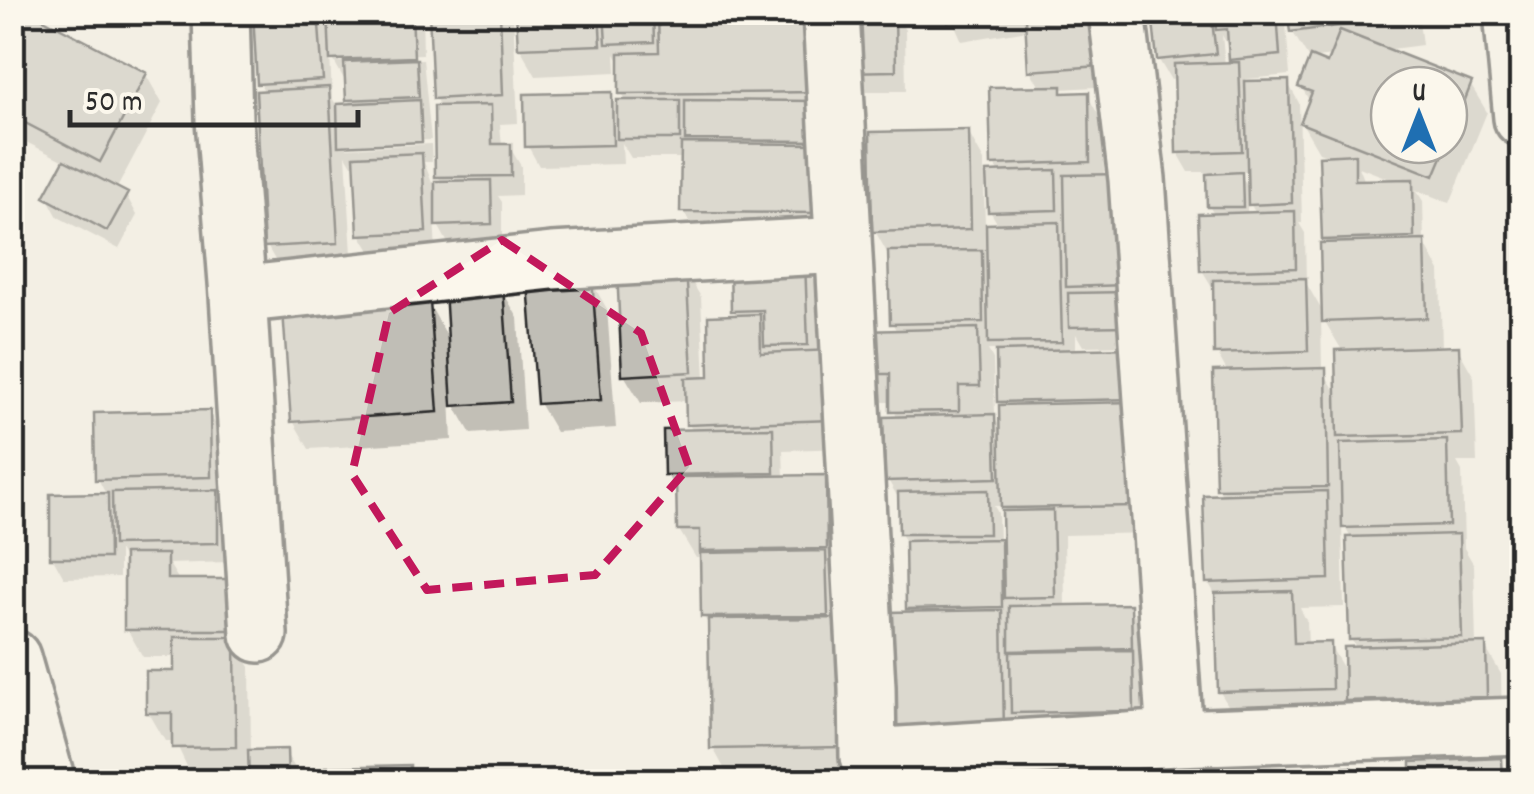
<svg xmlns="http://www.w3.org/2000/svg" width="1534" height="794" viewBox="0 0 1534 794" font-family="Dekko,sans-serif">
	<rect width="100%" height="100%" fill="#f3efe4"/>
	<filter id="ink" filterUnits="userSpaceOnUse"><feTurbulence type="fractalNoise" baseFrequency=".01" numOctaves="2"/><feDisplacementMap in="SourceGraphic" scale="20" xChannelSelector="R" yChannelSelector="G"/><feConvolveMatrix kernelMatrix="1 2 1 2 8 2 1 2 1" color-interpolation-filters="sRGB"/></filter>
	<g filter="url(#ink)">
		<!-- shadow -->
		<path fill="#0003" fill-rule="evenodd" d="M15 12 146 75 162 103 116 190 126 195 137 215 119 249 58 217 47 197 66 162 12 135V18Z
			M255 12H422L423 54 339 57V62L423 59 431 140 347 143V148L431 144 432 162H424L432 183H442L438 176 441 108 435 98 432 12H513L518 123 500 124 502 146H509L521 166V195L498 196 502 202V244L449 245 434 218 436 251 372 254 360 234 357 165H352L346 155 353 271 283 274 267 246 265 93 260 83ZM330 54 344 79H347L348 99 352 106H337L332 98Z
			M519 12H821L832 241 699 239 683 211V158H631L622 143 623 164 539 166 528 146 610 95 619 110 627 102 622 93 620 63 615 54 616 72 536 76 520 48Z
			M843 12H895L905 30 906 91H855Z
			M949 12H1045L1046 19H1053L1050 12H1113L1111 86 1061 89 1065 95H1087L1103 123 1104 177 1140 345 1083 346 1076 334V352L1132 351 1151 533 1064 535 1065 608 1130 607 1141 627 1140 667 1148 681 1149 739 1030 741 1018 720V763L909 608 908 545 901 534V503L888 480 897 420 893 402H883L867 374 898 333 892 323 890 258 875 231 968 132 984 161V174H1000L994 164 1041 89 1030 70 1028 30 962 41ZM984 188H989L990 211 999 226H985ZM988 350H995L999 357 1002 431 992 413H995L993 359ZM994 506H1002L1007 513 1005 542H999L998 513Z
			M1155 12H1285L1290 75 1246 79 1249 84 1288 83 1299 103 1302 223H1299L1305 233 1306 283 1324 314 1328 245 1324 239 1335 158 1319 152 1302 123 1310 102 1301 86 1328 66 1332 56 1309 59 1292 31 1290 12H1418L1422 45 1384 50 1470 84 1487 112 1450 203 1416 190 1423 201 1424 242 1440 271 1442 349H1458L1474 377 1477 462H1457L1462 471 1464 548 1474 565 1476 646 1484 645 1501 674 1502 725 1364 728 1346 698 1347 717 1237 720 1220 692 1218 599 1208 582 1223 497 1218 488 1228 373 1217 353 1214 290 1202 270 1215 216 1209 206V172H1189L1178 153 1176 79 1171 80 1159 60ZM1222 35 1230 49 1235 65H1225ZM1389 85H1449V145H1389ZM1359 167 1395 181 1365 182ZM1238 171H1249L1250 191ZM1247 198 1256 214 1247 215ZM1321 315 1343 352 1338 395 1322 370ZM1342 522 1352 540 1351 639 1357 649 1347 674 1329 644 1308 645 1307 622 1300 608 1344 607Z
			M804 262 815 282 818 353 848 448 783 450 784 478 824 477 841 505 860 775 729 777 713 748 711 629 704 617 703 558H696L679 530V496L667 475 693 432 689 424 688 401 641 403 624 375 684 269 701 297 705 380H712L737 317 734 311Z
			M591 281 607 309 616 428 556 432 539 403Z
			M502 290 518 318 525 430 471 434 450 397 452 440 309 449 293 421 429 304 450 341Z
			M209 413 225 441 228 562 169 564 180 582H237L253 657H244L250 667 251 753 285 752 297 771V782H252L251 775H191L175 741H165L149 713 177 674V657H143L127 629V564L119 550V577L64 578 53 558 107 496 98 479Z
			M1501 761 1513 782H1414Z"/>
		<!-- building -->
		<path fill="#c0beb6" stroke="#2b2b2b" stroke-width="2.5" d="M13 12H30L147 73 100 162 12 116Z
			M253 12H318L323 80 257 84Z
			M328 12H412L414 57 330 60Z
			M429 12H500L503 95 433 99Z
			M516 12H599L601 45 518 48Z
			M604 12H653L654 42 606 44Z
			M658 12H821V92L619 94V53L659 52Z
			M841 12H895L896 71 841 72Z
			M946 12H1005L948 22Z
			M1152 12H1211L1216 54 1157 60Z
			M1214 12H1277L1280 55 1229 60 1227 29 1216 30Z
			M1287 12H1407L1408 17 1290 32Z
			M1098 13 1101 66 1028 71 1025 18Z
			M1340 30 1472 82 1449 140V85H1389V145H1447L1434 176 1300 123 1312 92 1298 87 1310 56 1327 63Z
			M417 59 419 97 346 100 344 62Z
			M1239 62 1242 151 1176 153 1174 64Z
			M1289 80 1292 203 1248 205 1245 81Z
			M1062 86V93L1089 92 1090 162 991 165 989 87Z
			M329 87 338 243 264 247 256 91Z
			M612 92 613 145 525 147 524 94Z
			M420 100 422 142 338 146 337 104Z
			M617 100H680V139H617Z
			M685 100 821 101V141L685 140Z
			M491 105 492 144H511V176L435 177 434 106Z
			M969 130 971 229 872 232 870 132Z
			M681 143 818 144 817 213 680 212Z
			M422 153 426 232 358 235 354 156Z
			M1355 154V180L1413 179 1414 237 1322 240 1319 156Z
			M64 160 128 193 107 231 44 197Z
			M1056 170 1057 210 988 212 986 172Z
			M1242 172 1243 207H1207L1206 174Z
			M1122 174 1125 285 1066 287 1064 175Z
			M491 180 492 224 435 226V181Z
			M1295 211 1296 268 1200 271 1198 214Z
			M1059 222 1062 342 988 343 986 224Z
			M1425 240 1427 318 1322 322 1320 243Z
			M982 250 983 322 890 324 888 251Z
			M805 260 808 345 764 346 763 310 731 311 730 262Z
			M686 266 692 372 622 376 617 270Z
			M592 278 601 400 537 404 528 283Z
			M1306 278 1308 351 1214 354 1213 280Z
			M503 287 511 402 452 406 445 290Z
			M1129 292 1130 326 1069 327 1068 293Z
			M430 301 438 412 291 422 283 311Z
			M760 314 761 353 832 350 833 420 686 425 685 378 709 377 708 316Z
			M978 328 980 386H959V411L890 412V374H864L863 331Z
			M1459 346 1462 434 1337 437 1335 350Z
			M1133 348 1135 399 997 402 996 351Z
			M1326 368 1328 487 1216 489 1213 371Z
			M1135 402 1137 506 1001 508 999 405Z
			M210 410 211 477 95 480 94 413Z
			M995 414 997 478 885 481 883 417Z
			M773 428 774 473 664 475 663 430Z
			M1447 440 1449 525 1342 528 1340 443Z
			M826 475 827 549 700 551V530H677L676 477Z
			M218 490V543L113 545 112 492Z
			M988 490 989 534H899L898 492Z
			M1327 491 1329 579 1206 583 1203 495Z
			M108 493 109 558H50V494Z
			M1053 510 1055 597 1004 598 1002 511Z
			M1459 534 1462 637 1349 640 1346 537Z
			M1001 539 1002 607 906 609 905 541Z
			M826 551 828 616 701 617 700 553Z
			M124 554H167V579H238V630H124Z
			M1292 591 1294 643 1331 642 1332 689 1218 692 1215 593Z
			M1131 604 1132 648 1009 651V606Z
			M1002 610 1004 735 887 737 885 612Z
			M843 618 845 747 710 749 708 619Z
			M174 637H235L236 747 172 748V713H146V671H174Z
			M1486 643 1487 697 1345 701 1344 647Z
			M1133 650 1134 711 1011 713 1010 652Z
			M287 749 288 782H249L248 750Z
			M1502 758 1503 782H1411V762Z
			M410 765V782H327L326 767Z
			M1351 767 1352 782H1311V769Z
			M1031 771V782H955L954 773Z
			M1281 772V782H1213V774Z"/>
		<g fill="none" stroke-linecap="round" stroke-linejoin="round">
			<defs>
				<path id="minor" d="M221 12 224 120 238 295
					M831 12 867 687 868 757 1175 738 1522 726
					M1117 12 1137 179 1175 738
					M259 634 238 295 552 261 842 245
					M12 658 47 782"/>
				<path id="major" d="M1512 12 1522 118"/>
			</defs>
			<!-- minor casing -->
			<use href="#minor" stroke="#2b2b2b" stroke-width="62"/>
			<!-- major casing -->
			<use href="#major" stroke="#2b2b2b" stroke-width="62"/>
			<!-- minor -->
			<use href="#minor" stroke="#fbf7ec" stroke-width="55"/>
			<!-- major -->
			<use href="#major" stroke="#fbf7ec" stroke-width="55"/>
		</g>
	</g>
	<!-- marked area -->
	<path d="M0 0H1534V794H0ZM502 240 641 333 689 467 595 575 427 590 352 474 389 313Z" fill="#f3efe4" fill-opacity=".55" fill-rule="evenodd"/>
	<path fill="none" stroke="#c2185b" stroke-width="8" stroke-dasharray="20 12" stroke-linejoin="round" d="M502 240 641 333 689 467 595 575 427 590 352 474 389 313Z"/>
	<!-- margin -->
	<rect width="1534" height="794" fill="none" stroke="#fbf7ec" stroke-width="50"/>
	<rect x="25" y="25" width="1484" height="744" fill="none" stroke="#2b2b2b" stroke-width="4" filter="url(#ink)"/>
	<!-- north arrow -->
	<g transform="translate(1419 115)"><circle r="48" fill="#fbf7ec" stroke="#a8a59f" stroke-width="2.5"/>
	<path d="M0-8L18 38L0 25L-18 38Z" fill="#1f6fb2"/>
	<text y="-15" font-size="28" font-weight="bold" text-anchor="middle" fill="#2b2b2b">U</text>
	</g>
	<!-- scale -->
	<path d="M70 110v15h288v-15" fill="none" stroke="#2b2b2b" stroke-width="5"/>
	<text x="85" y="110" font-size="30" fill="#2b2b2b" stroke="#fbf7ec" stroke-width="8" paint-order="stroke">50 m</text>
</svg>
